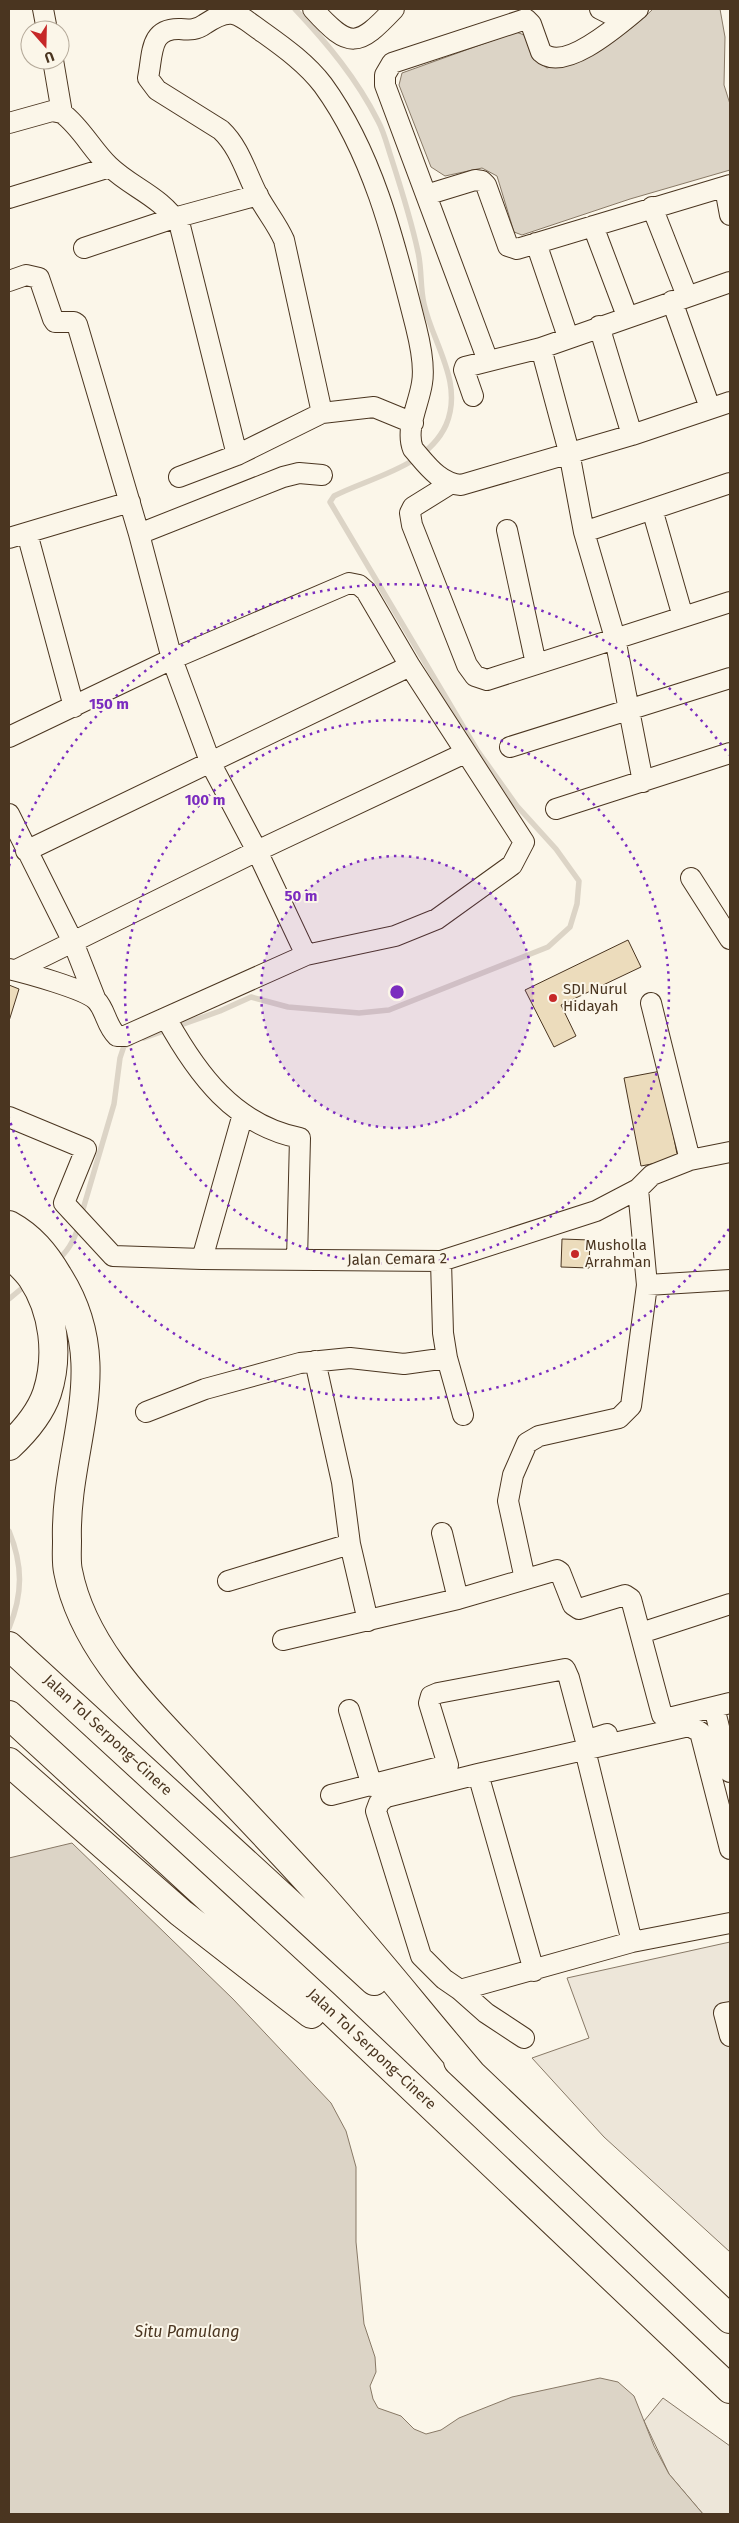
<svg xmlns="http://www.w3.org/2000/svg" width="739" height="2523" viewBox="0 0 739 2523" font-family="'Fira Sans',sans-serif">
	<rect width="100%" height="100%" fill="#fbf6e9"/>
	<!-- green -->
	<path fill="#ede6d9" stroke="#887966" d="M730 1942V2252L604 2137 532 2058 589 2038 567 1978Z
		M663 2398 730 2446V2514H703L669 2474 644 2421Z"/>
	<!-- water -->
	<path fill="#dcd4c6" stroke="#887966" d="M653 9H720L725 37 724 85 730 104V170L630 199 522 235 514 232 497 176 482 168 445 176 431 167 399 85 402 73 516 32 527 36 537 61 547 68C590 53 620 42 653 9Z
		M72 1843 233 1999 331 2103 346 2131 356 2167V2242L364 2324 375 2357 376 2372 370 2386 373 2399 378 2408 401 2416 414 2429 426 2434 441 2430 459 2418 512 2397 600 2378 618 2382 634 2396 654 2446 669 2474 703 2514H9V1858Z"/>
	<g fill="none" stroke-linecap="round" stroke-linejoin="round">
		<!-- stream -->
		<path stroke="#dcd4c6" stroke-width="5.5" d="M144 1038 220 1011 251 997 288 1007 359 1013 389 1010 548 947 570 927 577 904 579 881 556 849 517 806 477 750 330 502 334 496C371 477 427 467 446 425 464 383 433 344 424 304 420 287 422 269 418 252 411 219 401 188 391 157 387 145 384 132 378 121 357 79 327 43 295 9
			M81 1216 114 1104 120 1058 124 1046 131 1043
			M56 1261C67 1253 75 1238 79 1225
			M9 1299 27 1284
			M9 1531C23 1565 23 1594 9 1628"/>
	</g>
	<!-- building -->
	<path fill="#ecdcbc" stroke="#4a3520" d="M628 940 641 967 561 1005 576 1036 554 1047 525 990Z
		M9 985 19 989 9 1021Z
		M661 1071 678 1159 641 1166 624 1078Z
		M562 1239 590 1240 589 1268 561 1267Z"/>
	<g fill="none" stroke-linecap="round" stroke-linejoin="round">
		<defs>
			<path id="minor" d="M43 9 47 30
				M313 9C350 50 358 47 394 9
				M600 9 610 14 620 9
				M53 60 62 113
				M9 123 52 111 62 113C81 127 92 150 109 166 133 189 160 195 180 226L237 455
				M725 188 730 215
				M426 195 475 180 482 181 486 185 508 246 517 249 730 185
				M9 198 110 167
				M652 207 687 296
				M593 226 627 316
				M536 243 568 337
				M84 248 174 218 258 195
				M9 281 26 275 39 278 53 319 55 322H74L77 324 139 534 172 659 211 764 257 851 306 955
				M672 301 710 408
				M599 326 632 435
				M541 348 569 452 584 532 615 638 643 782
				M488 361 385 85V75L392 63 526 19 531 24 541 52C564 74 621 23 638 9
				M473 396 464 370 465 367 541 348 730 282
				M322 413 284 240C277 224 266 211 258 196 246 173 240 148 221 130L157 90 148 78C153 54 149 28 180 29 190 30 197 30 205 24 234 5 238 15 264 33 285 48 307 64 323 85 374 155 395 244 416 327 420 343 425 366 422 383 419 404 405 429 413 449 427 465 439 483 461 485L632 435 730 402
				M179 477 237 455 322 413 374 407 413 423
				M450 484 413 507 410 513 412 525 467 665 475 676 487 680 730 602
				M652 509 683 617
				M507 530 536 664
				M584 532 730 483
				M27 533 74 707
				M139 534 283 477 299 473 322 475
				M9 538 130 502
				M9 737 172 659 349 583 359 585 366 591 410 666 524 842 512 865 437 919 395 936 306 955 125 1036H117C106 1026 106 1010 96 1000 85 989 26 973 9 969
				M510 747 730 678
				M556 809 730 753
				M9 814 73 942 95 998
				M26 851 410 666
				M691 878 730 939
				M16 970 257 851 465 753
				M651 1003 690 1160
				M166 1018C197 1074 234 1125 300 1138L297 1260
				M9 1117 86 1149 64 1203 113 1256 202 1259 441 1261 596 1211 638 1189 652 1175 690 1160 730 1152
				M202 1259 243 1114
				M441 1261 443 1333 447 1358 463 1415
				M647 1285 730 1280
				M315 1361 342 1482 350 1544 368 1621
				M146 1412 205 1389 300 1363 350 1358 404 1364 447 1358
				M442 1533 458 1599
				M525 1579 508 1501 513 1475 527 1443 539 1436 619 1418 631 1406 647 1285 638 1189
				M228 1581 350 1544
				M641 1633 730 1604
				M283 1640 458 1599 557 1570 560 1572 573 1605 579 1609 625 1595 631 1599 662 1715 673 1717 730 1703
				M714 1707 730 1772
				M349 1710 372 1786
				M585 1750 632 1942
				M478 1774 534 1971
				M331 1795 448 1765 429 1703 431 1696 438 1693 565 1669 569 1678 585 1738 588 1740 607 1734
				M460 1990 632 1942 730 1923
				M730 2012 724 2013 730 2036
				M524 2038 486 2013 460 1990 444 1979 421 1956 376 1811 379 1803 386 1797 478 1774 689 1726 700 1732 730 1849"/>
			<path id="highway" d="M9 1225C31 1237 45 1254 58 1276 116 1367 64 1445 67 1541 67 1551 66 1562 68 1571 83 1649 147 1709 199 1765 239 1807 279 1849 318 1892 371 1951 420 2013 471 2073
				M9 1253C16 1261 26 1269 32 1278 54 1311 59 1356 47 1393 40 1414 24 1432 9 1446
				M9 1646 374 1981
				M9 1715 325 2005 730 2389
				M9 1762 181 1913 311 2014
				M458 2061 730 2319"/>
		</defs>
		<!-- minor casing -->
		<use href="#minor" stroke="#4a3520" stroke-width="22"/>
		<!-- highway casing -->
		<use href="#highway" stroke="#4a3520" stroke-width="30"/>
		<!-- minor -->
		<use href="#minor" stroke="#fbf6e9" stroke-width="20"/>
		<!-- highway -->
		<use href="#highway" stroke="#fbf6e9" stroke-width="28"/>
	</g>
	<!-- distance rings -->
	<circle cx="397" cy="992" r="136" fill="#7b2cbf" fill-opacity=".12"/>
	<g fill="none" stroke="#7b2cbf" stroke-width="2.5" stroke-dasharray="2.5 5">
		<circle cx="397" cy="992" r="136"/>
		<circle cx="397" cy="992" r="272"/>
		<path d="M729 1229A408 408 0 0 1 9 1118M9 866A408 408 0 0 1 729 755"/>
	</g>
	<!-- markers -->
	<g fill="#c62828" stroke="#fbf6e9" stroke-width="2">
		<circle cx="553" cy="998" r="5"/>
		<circle cx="575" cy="1254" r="5"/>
	</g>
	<g text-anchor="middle" stroke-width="4" stroke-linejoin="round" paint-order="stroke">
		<!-- poi labels -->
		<g font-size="15" fill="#4a3520" stroke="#fbf6e9" text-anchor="start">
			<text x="563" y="994">SDI Nurul<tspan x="563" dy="17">Hidayah</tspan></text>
			<text x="585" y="1250">Musholla<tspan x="585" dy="17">Arrahman</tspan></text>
		</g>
		<!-- street labels -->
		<g font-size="15" fill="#4a3520" stroke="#fbf6e9">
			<text transform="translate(397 1259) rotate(-1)" y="5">Jalan Cemara 2</text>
			<text transform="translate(108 1735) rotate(43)" y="5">Jalan Tol Serpong–Cinere</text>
			<text transform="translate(372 2049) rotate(43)" y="5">Jalan Tol Serpong–Cinere</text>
		</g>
		<!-- water labels -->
		<g font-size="16" font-style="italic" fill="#4a3520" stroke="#fbf6e9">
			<text x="187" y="2337">Situ Pamulang</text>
		</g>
	</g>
	<circle cx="397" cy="992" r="8" fill="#7b2cbf" stroke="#fbf6e9" stroke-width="2.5"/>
	<g font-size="15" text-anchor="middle" font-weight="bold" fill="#7b2cbf" stroke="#fbf6e9" stroke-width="4" stroke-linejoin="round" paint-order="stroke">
		<text x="109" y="709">150 m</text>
		<text x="205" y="805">100 m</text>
		<text x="301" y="901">50 m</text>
	</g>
	<!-- border -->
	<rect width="739" height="2523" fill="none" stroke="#4a3520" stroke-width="20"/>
	<!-- north arrow -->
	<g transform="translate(45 45) rotate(160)"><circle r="24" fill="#fbf6e9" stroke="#b4a999"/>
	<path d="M0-4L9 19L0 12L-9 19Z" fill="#c62828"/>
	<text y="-8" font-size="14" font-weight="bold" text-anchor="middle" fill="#4a3520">U</text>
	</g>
</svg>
